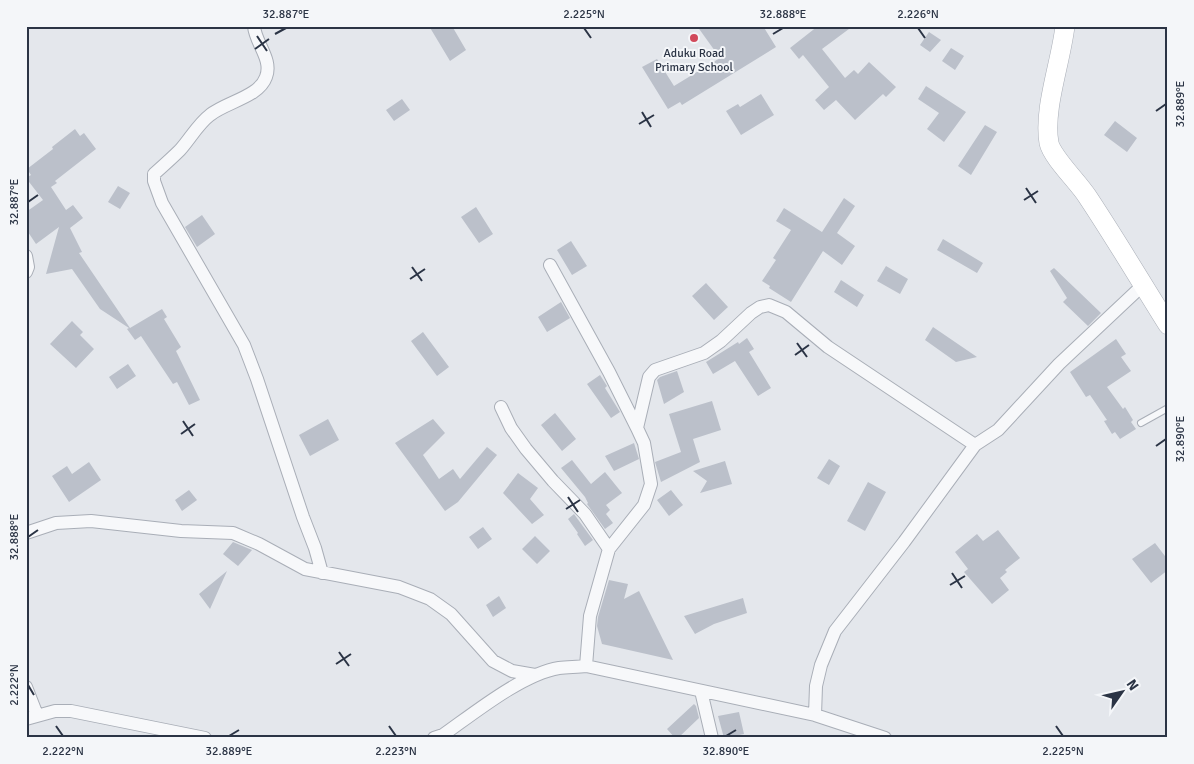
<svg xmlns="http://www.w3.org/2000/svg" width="1194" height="764" viewBox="0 0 1194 764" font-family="Signika,sans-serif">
	<rect width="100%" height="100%" fill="#e4e7ec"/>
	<!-- building -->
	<path fill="#bbc0ca" d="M429 26H452L466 50 450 61Z
		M697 26H763L776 47 682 105 680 102 668 109 642 67 657 59 674 86 720 58Z
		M818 26H853L822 49 845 78 854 70 858 74 869 62 896 87 886 97 883 94 855 120 836 100 824 110 815 100 829 87 803 55 799 59 790 48Z
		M929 32 941 40 930 52 920 45Z
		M951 48 964 56 955 70 942 61Z
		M926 86 966 112 944 142 927 129 939 113 918 99Z
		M761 94 774 115 741 135 726 111 738 104 740 107Z
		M402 99 410 110 394 121 386 110Z
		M1115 121 1137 138 1127 152 1104 135Z
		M985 125 997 132 971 175 958 166Z
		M75 129 80 136 84 133 96 149 55 181 57 183 51 187 66 210 73 205 83 218 70 228 82 252 79 253 130 328 162 309 167 317 164 319 181 347 176 351 200 400 189 405 177 382 173 384 141 336 135 340 127 329 129 328 100 309 72 269 46 274 59 227 36 244 26 229V212L43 200 26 178 31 175 27 169 53 149 52 147Z
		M118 186 130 193 120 209 108 202Z
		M844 198 855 206 837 233 855 246 842 265 823 251 791 302 769 288 770 286 762 281 776 260 773 258 791 230 776 221 784 208 822 232Z
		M476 207 493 234 479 243 461 217Z
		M202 215 215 234 197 247 185 227Z
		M943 239 983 263 977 273 937 250Z
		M571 241 587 266 572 275 557 250Z
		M886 266 908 279 900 294 877 281Z
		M1054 268 1101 313 1088 326 1063 302 1067 298 1050 271Z
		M841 280 864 295 857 307 834 292Z
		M706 283 728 307 714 320 692 296Z
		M561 302 570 318 547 332 538 317Z
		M72 321 83 332 80 335 94 349 76 368 50 344Z
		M933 327 977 357 956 362 925 340Z
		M423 332 449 367 437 376 411 341Z
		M747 338 754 349 749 352 771 388 758 396 735 361 713 374 706 362 738 342 739 344Z
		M1116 339 1126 354 1121 357 1131 371 1107 387 1123 409 1125 407 1133 420 1131 422 1136 429 1120 439 1115 432 1112 434 1104 421 1107 420 1090 395 1086 397 1070 372Z
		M128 364 136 376 117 389 109 377Z
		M677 371 684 392 664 404 657 380 660 377Z
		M600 375 607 386 605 388 620 412 611 418 587 384Z
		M712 401 721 430 693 439 700 462 661 482 655 462 681 452 669 414Z
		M555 413 576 439 562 451 541 425Z
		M328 419 339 440 310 456 299 435Z
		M433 419 445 433 423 455 439 479 453 469 460 479 487 447 497 455 458 502 445 511 395 443Z
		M634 443 639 459 614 471 605 456Z
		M829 459 840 466 829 485 817 478Z
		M572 460 591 484 605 472 622 493 606 505 610 510 606 514 613 523 605 529 587 504 588 503 585 497 561 468Z
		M725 461 732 484 700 493 707 481 693 471Z
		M89 462 101 480 69 502 52 476 67 466 72 474Z
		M518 473 538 488 530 499 544 515 532 524 503 493Z
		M868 482 886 492 865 531 847 521Z
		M189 490 197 500 182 511 175 500Z
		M671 490 683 505 669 516 657 500Z
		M574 514 593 540 585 546 577 534 578 533 568 519Z
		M483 527 492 539 478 549 469 537Z
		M998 530 1020 558 1005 570 1007 572 1000 578 1009 590 992 604 964 572 968 569 955 552 977 534 983 541Z
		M535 536 550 551 537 564 522 549Z
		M233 542 252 550 238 566 223 554Z
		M1155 543 1168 560V570L1151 583 1132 559Z
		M227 571 210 609 199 594Z
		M609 580 628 584 624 599 639 591 673 660 602 644 597 626 598 617Z
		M499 596 506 608 493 617 486 605Z
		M743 598 747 613 714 624 695 634 684 616Z
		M694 704 696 706 699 718 678 738H675L667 729Z
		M739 712 744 734 724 738 718 716Z"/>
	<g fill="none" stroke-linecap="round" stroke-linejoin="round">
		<defs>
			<path id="lane" d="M1141 423 1168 408"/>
			<path id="street" d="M254 26C255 43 273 59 266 77 259 97 226 102 210 115 198 124 190 139 180 150 172 158 163 166 154 174V181L162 203 244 345 257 379 303 517 315 548 322 573
				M26 256 28 267 26 272
				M550 265 609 372 637 428 644 443 651 484 644 505 609 549 590 616 586 666
				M501 407 511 428 526 449 553 481 585 514 609 549
				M637 428 649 377 655 370 704 353 721 341 751 313 760 307 769 305 786 312 828 347 975 445
				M26 533 56 523 91 521 181 531 233 533 259 544 305 569 399 587 430 599 451 614 493 661 512 671 535 675
				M26 687 37 715
				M701 691 712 738
				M815 715 816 686 821 665 835 631 904 542 975 445 998 430 1059 364 1143 285
				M26 719 55 711H71L205 738
				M434 738 443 735C473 714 522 674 559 668 568 667 577 667 586 666L815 715 885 738"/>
			<path id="secondary" d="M1065 26C1061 62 1043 109 1049 143 1052 157 1078 182 1087 196 1115 238 1141 282 1168 325"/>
		</defs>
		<!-- lane casing -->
		<use href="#lane" stroke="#a9aeb7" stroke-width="8"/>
		<!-- street casing -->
		<use href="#street" stroke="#a9aeb7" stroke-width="14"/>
		<!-- secondary casing -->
		<use href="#secondary" stroke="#a9aeb7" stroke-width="20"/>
		<!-- lane -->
		<use href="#lane" stroke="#f7f8fa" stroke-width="6"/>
		<!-- street -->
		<use href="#street" stroke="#f7f8fa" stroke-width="12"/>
		<!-- secondary -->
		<use href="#secondary" stroke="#fff" stroke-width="19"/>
	</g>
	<!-- ticks -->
	<path fill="none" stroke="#2b3445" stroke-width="2" d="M584 28 591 38M918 28 925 38M275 34 286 28M773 34 783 28M257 36 267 51M255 49 269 39M1156 111 1166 104M642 112 651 127M639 124 654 115M1026 188 1036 203M1024 200 1038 191M28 202 38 195M412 267 422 281M410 279 425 269M797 343 807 357M795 355 809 345M183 421 193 436M181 434 195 424M1156 446 1166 439M568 497 578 512M566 509 580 500M28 537 38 530M952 573 962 588M950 585 965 576M339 652 349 666M336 664 351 654M28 685 34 695M56 726 63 736M389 726 396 736M1056 726 1063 736M229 736 239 730M726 736 736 730"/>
	<!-- markers -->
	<circle fill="#d1495b" stroke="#f4f6f9" stroke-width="2" cx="694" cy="38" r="5"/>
	<g text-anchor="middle" stroke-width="4" stroke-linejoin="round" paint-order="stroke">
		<!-- poi labels -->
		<g font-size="12" fill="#2b3445" stroke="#f4f6f9">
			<text x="694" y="57">Aduku Road<tspan x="694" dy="14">Primary School</tspan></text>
		</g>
	</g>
	<!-- border -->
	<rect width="1194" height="764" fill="none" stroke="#f4f6f9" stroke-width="55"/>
	<!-- north arrow -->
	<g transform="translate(1122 692) rotate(56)" stroke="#f4f6f9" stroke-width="4" paint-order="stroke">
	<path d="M0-4L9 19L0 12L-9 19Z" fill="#2b3445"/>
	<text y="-8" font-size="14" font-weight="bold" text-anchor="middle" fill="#2b3445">N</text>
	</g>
	<rect x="28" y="28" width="1138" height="708" fill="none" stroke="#2b3445" stroke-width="2"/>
	<g font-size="12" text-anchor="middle" fill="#2b3445">
		<text x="286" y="18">32.887°E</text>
		<text x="584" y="18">2.225°N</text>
		<text x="783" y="18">32.888°E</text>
		<text x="918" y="18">2.226°N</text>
		<text transform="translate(1180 104) rotate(-90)" y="4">32.889°E</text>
		<text transform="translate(14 202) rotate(-90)" y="4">32.887°E</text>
		<text transform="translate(1180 439) rotate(-90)" y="4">32.890°E</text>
		<text transform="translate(14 537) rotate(-90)" y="4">32.888°E</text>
		<text transform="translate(14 685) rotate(-90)" y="4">2.222°N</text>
		<text x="63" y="755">2.222°N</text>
		<text x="229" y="755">32.889°E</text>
		<text x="396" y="755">2.223°N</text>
		<text x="726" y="755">32.890°E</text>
		<text x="1063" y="755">2.225°N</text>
	</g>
</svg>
